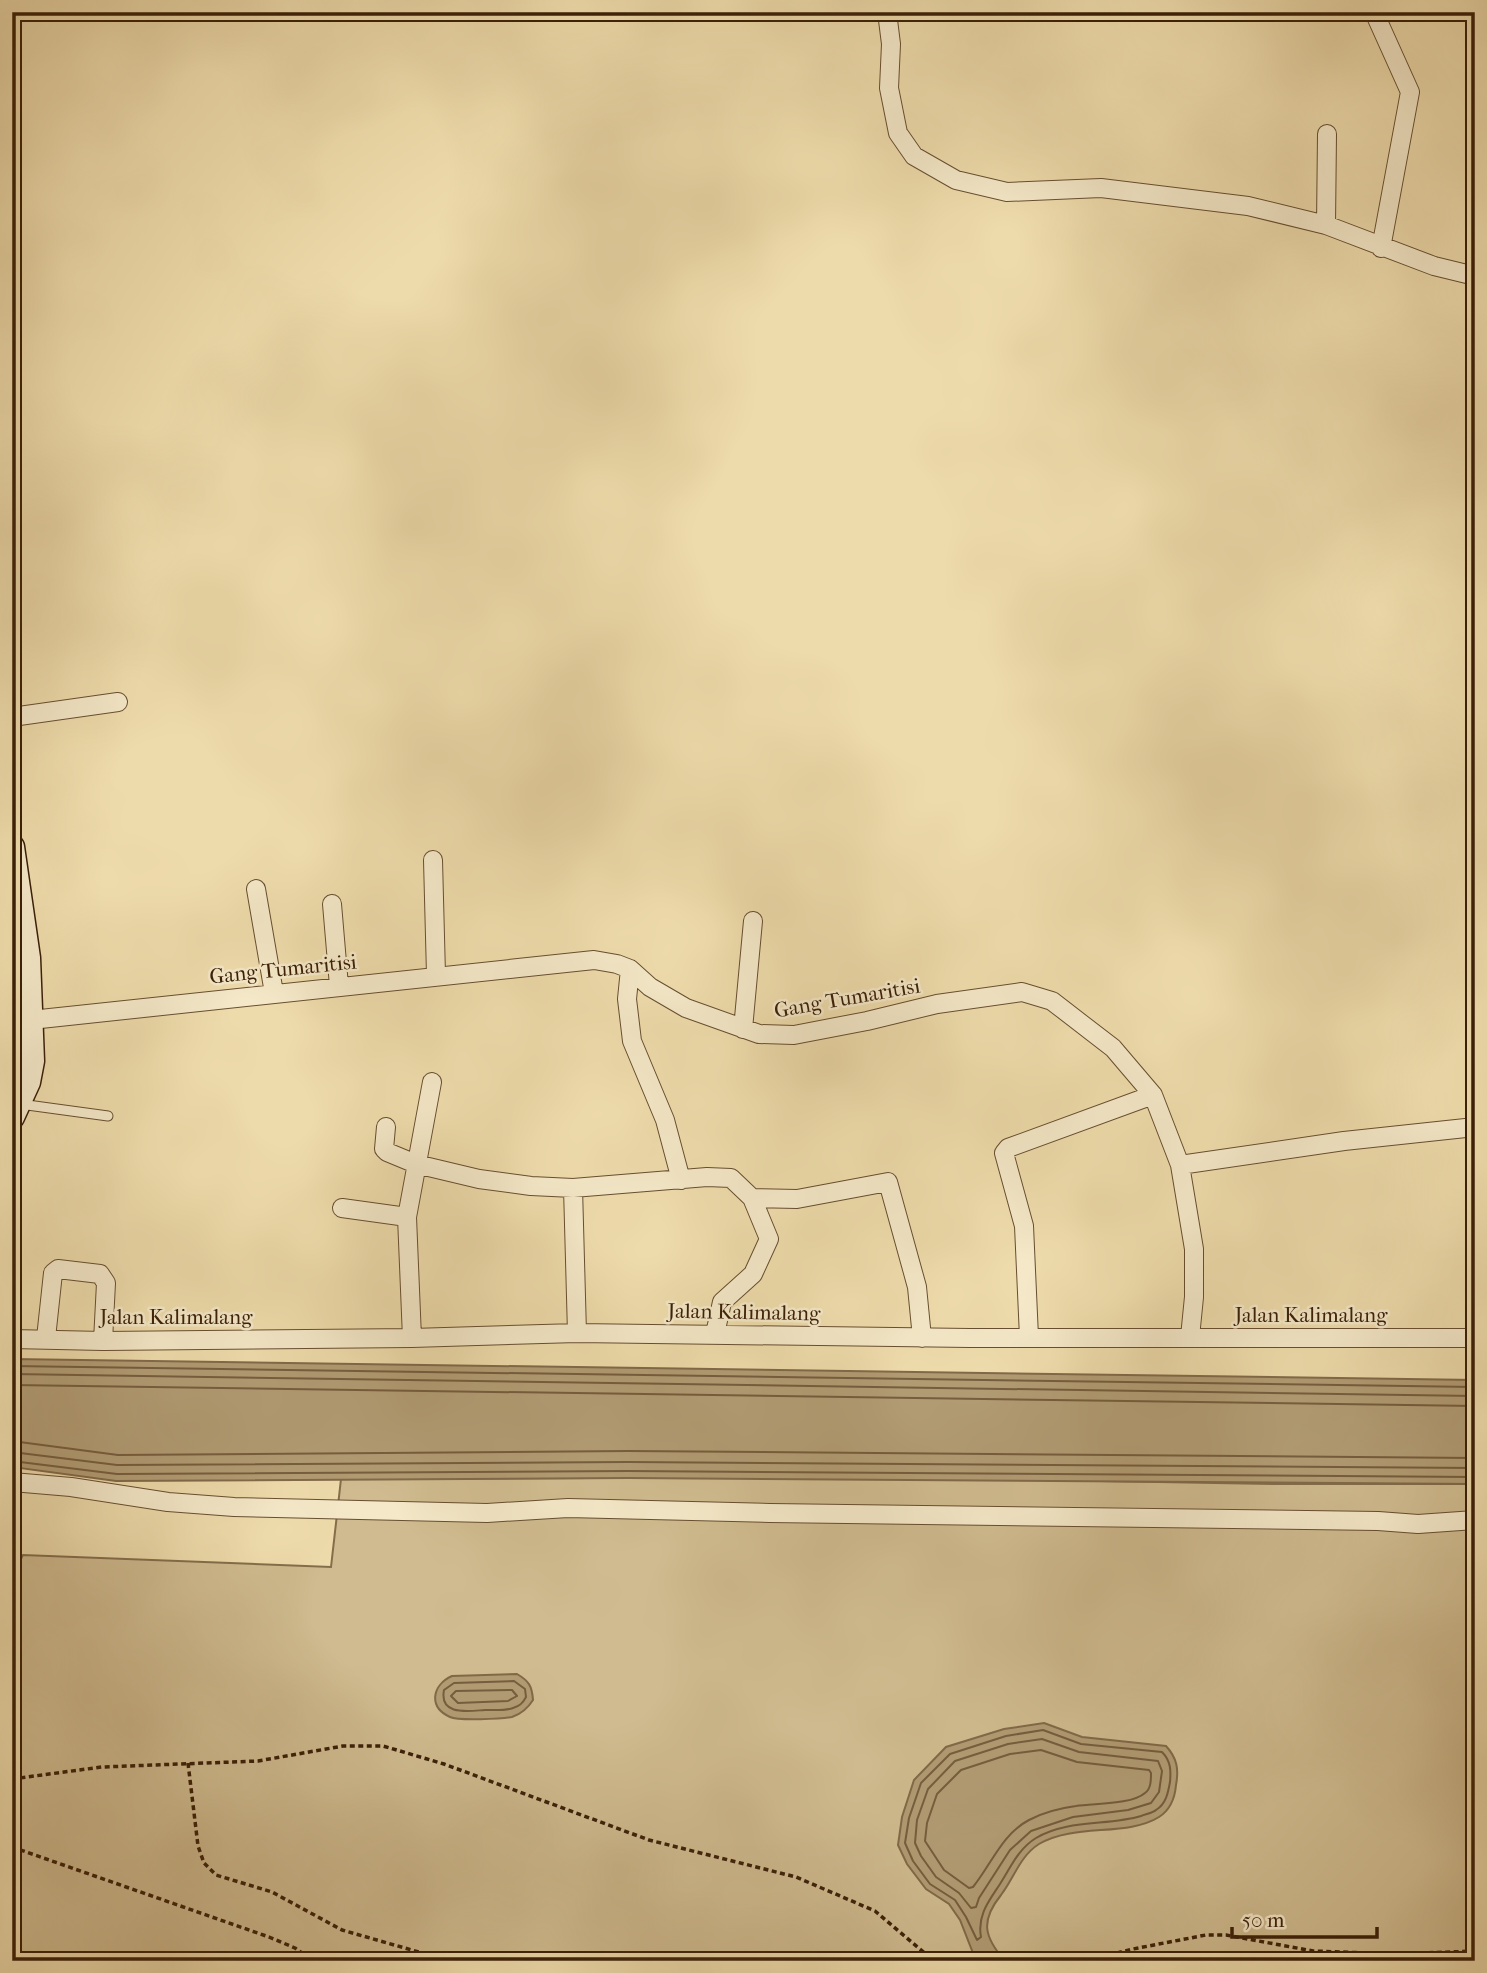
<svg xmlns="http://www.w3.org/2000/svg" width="1487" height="1973" viewBox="0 0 1487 1973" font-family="'IM FELL French Canon',serif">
	<rect width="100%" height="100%" fill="#eedbab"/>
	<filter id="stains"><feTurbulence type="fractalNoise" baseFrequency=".00286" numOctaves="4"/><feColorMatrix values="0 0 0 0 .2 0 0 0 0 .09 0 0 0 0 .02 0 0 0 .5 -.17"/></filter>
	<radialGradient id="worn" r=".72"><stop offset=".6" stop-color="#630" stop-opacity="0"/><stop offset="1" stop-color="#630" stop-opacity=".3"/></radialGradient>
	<!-- green -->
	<path fill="#cfbb8f" stroke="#846d4b" stroke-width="2" d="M867 1477 1272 1484H1475V1961H12V1576L23 1555 331 1567 341 1479Z"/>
	<!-- water -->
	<path fill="#b19b73" stroke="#816948" stroke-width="2" d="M12 1359 1475 1380V1484L628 1478 116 1481 12 1467Z
		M517 1674C529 1681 532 1686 533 1700 528 1708 521 1714 512 1717 502 1719 458 1721 450 1717 428 1707 432 1685 452 1676Z
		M1044 1723 1082 1737 1166 1746C1177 1758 1179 1769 1176 1785 1175 1797 1170 1810 1159 1817 1127 1837 1074 1823 1039 1844 1020 1856 1014 1878 1001 1895 980 1921 984 1937 1005 1961H980L973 1953 960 1920 949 1904 926 1889 907 1864 898 1845 902 1817 914 1780 946 1747 1004 1729Z"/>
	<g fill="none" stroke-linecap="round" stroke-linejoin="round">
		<!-- shore -->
		<path stroke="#765d3d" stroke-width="2" d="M12 1366 1475 1387
			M12 1374 1475 1396
			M12 1385 1475 1406
			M12 1441 118 1455 628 1451 1475 1458
			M12 1452 117 1465 628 1462 1475 1468
			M12 1461 117 1474 628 1471 1475 1477
			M514 1681 525 1689 526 1697C523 1703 520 1706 513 1708 505 1711 494 1710 485 1710 468 1711 439 1716 444 1690L454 1683Z
			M512 1690 517 1696 508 1701 458 1703 451 1696 456 1691Z
			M1043 1730 1081 1744 1162 1752C1171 1761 1171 1771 1170 1782 1168 1793 1166 1804 1156 1810 1153 1813 1145 1814 1141 1816 1108 1826 1068 1819 1036 1838 1018 1849 1011 1867 1000 1884 989 1901 977 1915 981 1937L977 1940 966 1917 955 1900 930 1884 913 1861 905 1843 909 1818 921 1783 950 1754 1006 1736Z
			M1042 1739 1079 1752 1158 1761 1162 1771 1159 1792 1151 1803 1128 1810 1073 1817 1031 1831 1010 1850 979 1898 976 1907 971 1908 959 1893 936 1877 921 1856 915 1843 917 1820 928 1789 955 1761 1008 1744Z
			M1041 1750 1077 1762 1149 1770 1151 1773C1151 1780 1151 1789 1145 1793 1131 1805 1094 1803 1076 1806 1061 1808 1042 1813 1029 1820 1002 1834 991 1865 973 1887L969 1888 944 1870 925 1841 927 1823 937 1794 961 1770 1010 1754Z"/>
		<defs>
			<path id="lane" d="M20 1104 108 1116"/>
			<path id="street" d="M887 12 891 44 889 88 898 133 914 156 956 180 1007 192 1101 188 1248 206 1326 225 1434 266 1475 276
				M1374 12 1410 92 1381 248
				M1326 225 1327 134
				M12 717 118 702
				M433 860 436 975
				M256 889 274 993
				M332 904 339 986
				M630 969 627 999 632 1041 665 1120 681 1180
				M31 1020 594 960 617 964 630 969 650 987 686 1008 759 1034 794 1035 867 1021 937 1004 1022 992 1052 1001 1113 1048 1153 1095 1180 1165 1194 1249V1297L1190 1337
				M743 1029 753 921
				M12 1059 32 1061
				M386 1127 384 1149 387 1152 416 1164 479 1179 531 1186 573 1188 707 1177 731 1178 752 1198 769 1239 753 1274 722 1302 715 1334
				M1180 1165 1344 1141 1475 1127
				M573 1188 577 1333
				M752 1198 797 1199 888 1182 917 1287 922 1338
				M342 1208 407 1217
				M1029 1337 1024 1226 1004 1153 1008 1148 1153 1095
				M46 1338 53 1273 58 1269 100 1274 106 1283 103 1341
				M412 1338 407 1217 432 1082
				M12 1339 103 1341 412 1338 577 1333 970 1338H1475
				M12 1482 71 1487 168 1502 234 1507 487 1513 568 1508 770 1513 1378 1521 1418 1524 1475 1520"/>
			<path id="secondary" d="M12 847 28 958 32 1061 28 1082 12 1117"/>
		</defs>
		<!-- lane casing -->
		<use href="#lane" stroke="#674e30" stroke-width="11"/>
		<!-- street casing -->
		<use href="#street" stroke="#674e30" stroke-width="20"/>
		<!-- secondary casing -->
		<use href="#secondary" stroke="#3a1f07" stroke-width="27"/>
		<!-- path -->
		<path stroke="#3a1f07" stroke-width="3.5" stroke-dasharray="5 3.5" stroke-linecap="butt" d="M188 1763 198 1846 204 1863 216 1875 272 1892 342 1930 450 1961
			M12 1779 102 1767 258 1761 343 1746H383L444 1764 649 1840 796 1877 875 1911 934 1961
			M12 1847 269 1937 295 1948 313 1961
			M1084 1961 1133 1949 1206 1935H1226L1313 1951 1397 1954 1475 1951"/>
		<!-- lane -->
		<use href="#lane" stroke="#f4e8c8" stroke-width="9"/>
		<!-- street -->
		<use href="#street" stroke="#f4e8c8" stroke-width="18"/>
		<!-- secondary -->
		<use href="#secondary" stroke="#f4e8c8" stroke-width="24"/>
	</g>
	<g text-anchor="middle" stroke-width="5" stroke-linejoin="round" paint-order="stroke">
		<!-- street labels -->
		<g font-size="21" fill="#3a1f07" stroke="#f4e8c8">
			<text transform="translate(283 969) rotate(-6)" y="7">Gang Tumaritisi</text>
			<text transform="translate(847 998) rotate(-10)" y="7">Gang Tumaritisi</text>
			<text transform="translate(744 1312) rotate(1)" y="7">Jalan Kalimalang</text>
			<text x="1311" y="1322">Jalan Kalimalang</text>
			<text x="176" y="1324">Jalan Kalimalang</text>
		</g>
	</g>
	<!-- margin -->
	<rect width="1487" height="1973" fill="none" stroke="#eedbab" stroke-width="42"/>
	<rect x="14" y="14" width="1459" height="1945" fill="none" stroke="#3a1f07" stroke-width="3.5"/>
	<rect x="21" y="21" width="1445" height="1931" fill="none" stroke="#3a1f07" stroke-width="2"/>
	<!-- scale -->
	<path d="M1232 1927v10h145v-10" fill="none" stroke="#3a1f07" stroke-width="3.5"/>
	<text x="1242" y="1927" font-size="21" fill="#3a1f07" stroke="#f4e8c8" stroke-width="5" paint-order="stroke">50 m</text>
	<rect width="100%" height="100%" filter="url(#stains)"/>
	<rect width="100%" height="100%" fill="url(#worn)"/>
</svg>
